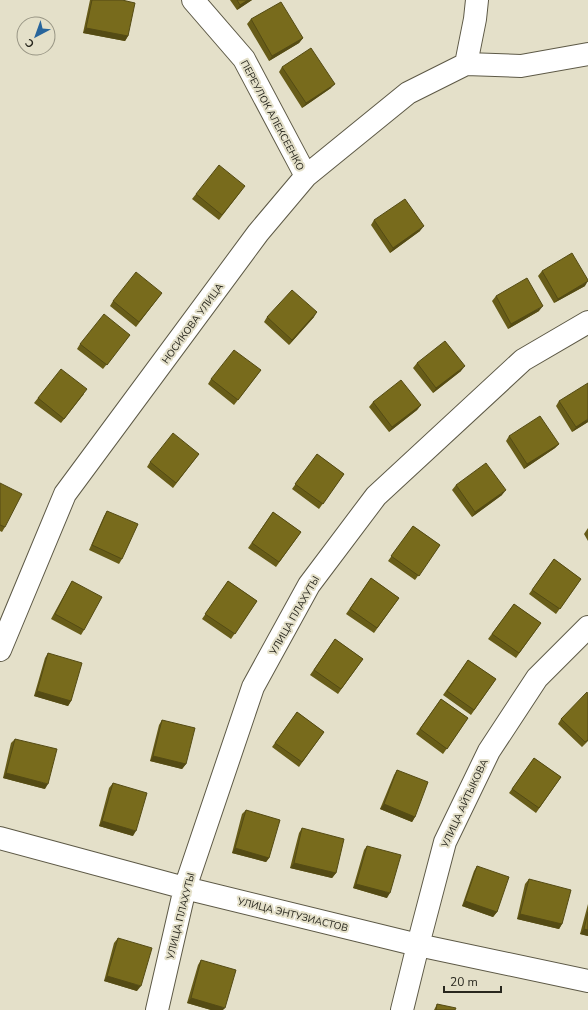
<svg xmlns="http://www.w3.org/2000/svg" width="588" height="1010" viewBox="0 0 588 1010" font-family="'Nunito Sans',sans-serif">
	<rect width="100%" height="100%" fill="#e4e0c9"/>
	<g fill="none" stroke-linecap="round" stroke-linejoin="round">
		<defs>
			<path id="minor" d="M193 0 244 59 306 176
				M466 64 475 19 477 0
				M0 650 65 494 258 233 306 176 408 93 466 64 521 66 588 54
				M0 838 185 888 418 945 588 981
				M157 1010 185 888 253 687 309 585 376 496 523 360 588 322
				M402 1010 418 945 445 842 489 751 537 678 588 627"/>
		</defs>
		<!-- minor casing -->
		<use href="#minor" stroke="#5d5946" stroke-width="24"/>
		<!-- minor -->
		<use href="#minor" stroke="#fff" stroke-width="22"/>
	</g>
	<!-- wall -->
	<path fill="#675c18" d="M90 0H122L128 36 125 41 83 33Z
		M230 0H252L237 10Z
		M251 19 303 38 299 43 269 61 247 24Z
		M282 67 331 88 302 108 279 72Z
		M242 190 219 220 192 199 196 194Z
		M374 220 420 231 390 253 371 225Z
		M542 271 585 286 554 303 538 276Z
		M162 293 136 327 110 306 113 301Z
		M496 296 539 311 508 329 492 301Z
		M267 317H314L289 345 264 322Z
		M130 335 103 369 77 349 80 344Z
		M417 363 461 371 433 393 413 368Z
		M261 370 234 405 208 384 211 379Z
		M84 394 61 423 34 403 38 398Z
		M559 401 588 422 572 432 556 406Z
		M373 402 421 405 417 410 389 432 369 407Z
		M509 436 559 444 555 448 524 469 506 441Z
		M199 454 173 488 147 467 150 462Z
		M317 454 344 474 319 509 292 489Z
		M0 483 5 527 2 532 0 531Z
		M456 485 502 495 472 517 452 490Z
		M107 511 122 559 119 564 89 550 104 516Z
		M273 512 301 532 276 567 248 548Z
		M413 526 440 545 415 580 388 561Z
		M588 528V541L584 534Z
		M554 559 581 579 556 614 529 594Z
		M371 578 399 598 374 633 346 614Z
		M72 581 84 630 81 635 51 619 69 586Z
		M228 581 257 601 231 639 202 619Z
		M514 604 541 623 516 658 488 639Z
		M335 639 363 659 338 694 310 675Z
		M48 653 71 701 68 706 34 696 45 658Z
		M468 660 496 679 471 715 443 695Z
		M588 694V741L582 747 558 724 561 719Z
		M441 699 468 718 443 754 416 734Z
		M297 712 324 732 299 767 272 747Z
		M162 720 186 764 182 769 150 761 159 725Z
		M15 739 45 789 3 778 11 743Z
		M534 758 561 777 536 813 509 793Z
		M397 770 415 817 412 822 380 809 394 775Z
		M113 783 133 836 99 826 109 788Z
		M246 810 269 858 266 862 232 853 242 814Z
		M302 828 336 873 332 878 290 868 299 833Z
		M367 846 387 898 353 888 364 850Z
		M477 866 497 912 493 917 462 906 474 871Z
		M529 879 562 924 559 929 517 919 525 884Z
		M588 904V936L580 934Z
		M118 938 137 991 104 981 114 943Z
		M201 960 223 1010H211L187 1003 198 965Z
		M437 1004 455 1010H434Z"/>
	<!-- shaded-wall -->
	<path fill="#544b14" d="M248 0H252L237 10 240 5Z
		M86 28 128 36 125 41 83 33Z
		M303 38 299 43 269 61 272 56Z
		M335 84 331 88 302 108 306 103Z
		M424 226 420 231 390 253 393 248Z
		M588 281 585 286 554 303 558 299Z
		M543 306 539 311 508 329 511 324Z
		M317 312 314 317 289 345 292 340Z
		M465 366 461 371 433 393 436 388Z
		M421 405 417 410 389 432 392 427Z
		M588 419V422L572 432 576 427Z
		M559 444 555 448 524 469 527 464Z
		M506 490 502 495 472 517 475 512Z
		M37 691 71 701 68 706 34 696Z
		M153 756 186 764 182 769 150 761Z
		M6 773 48 784 45 789 3 778Z
		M384 804 415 817 412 822 380 809Z
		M102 821 136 831 133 836 99 826Z
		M235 848 269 858 266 862 232 853Z
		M294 863 336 873 332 878 290 868Z
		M356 884 390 893 387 898 353 888Z
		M465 901 497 912 493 917 462 906Z
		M520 914 562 924 559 929 517 919Z
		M584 929 588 930V936L580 934Z
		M107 976 141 986 137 991 104 981Z
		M191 998 225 1008 223 1010H211L187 1003Z"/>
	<!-- building -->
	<path fill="#786b1c" stroke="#544b14" d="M92 0H122L135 3 128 36 86 28Z
		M237 0H248L240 5Z
		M281 2 303 38 272 56 251 19Z
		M311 48 335 84 306 103 282 67Z
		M219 165 245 186 222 215 196 194Z
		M405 199 424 226 393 248 374 220Z
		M572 253 588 280V281L558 299 542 271Z
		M136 272 162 293 139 322 113 301Z
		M527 278 543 306 511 324 496 296Z
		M292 290 317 312 292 340 267 317Z
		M104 314 130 335 107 365 80 344Z
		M445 341 465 366 436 388 417 363Z
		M234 350 261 370 238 400 211 379Z
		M61 369 87 389 64 419 38 398Z
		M401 380 421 405 392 427 373 402Z
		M588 383V419L576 427 559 401Z
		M540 416 559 444 527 464 509 436Z
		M173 433 199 454 176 483 150 462Z
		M317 454 344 474 323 504 295 484Z
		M486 463 506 490 475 512 456 485Z
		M0 483 22 494 5 527 0 525Z
		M107 511 138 524 122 559 92 545Z
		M273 512 301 532 279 562 252 543Z
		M413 526 440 545 419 576 391 556Z
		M554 559 581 579 560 609 532 590Z
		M371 578 399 598 377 628 350 609Z
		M72 581 102 597 84 630 55 614Z
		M228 581 257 601 235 634 205 614Z
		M514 604 541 623 519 653 492 634Z
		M335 639 363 659 341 689 314 670Z
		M48 653 82 663 71 701 37 691Z
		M468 660 496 679 474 710 447 691Z
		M587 692 588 694V740L585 742 561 719Z
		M441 699 468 718 447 749 420 729Z
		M297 712 324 732 302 762 275 743Z
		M162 720 195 728 186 764 153 756Z
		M15 739 57 749 48 784 6 773Z
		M534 758 561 777 539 808 512 789Z
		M397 770 428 782 415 817 384 804Z
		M113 783 147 793 136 831 102 821Z
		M246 810 280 820 269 858 235 848Z
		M302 828 344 839 336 873 294 863Z
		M367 846 401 855 390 893 356 884Z
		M477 866 509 877 497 912 465 901Z
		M529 879 571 890 562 924 520 914Z
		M588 912V930L584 929Z
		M118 938 152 948 141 986 107 976Z
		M201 960 236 970 225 1008 191 998Z
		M437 1004 456 1008 455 1010H436Z"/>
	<g text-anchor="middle" stroke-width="4" stroke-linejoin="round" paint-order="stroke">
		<!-- street labels -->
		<g font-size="10" fill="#28271e" stroke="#e4e0c9">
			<text transform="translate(273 115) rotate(62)" y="4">ПЕРЕУЛОК АЛЕКСЕЕНКО</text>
			<text transform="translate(192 323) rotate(-54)" y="4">НОСИКОВА УЛИЦА</text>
			<text transform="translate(294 615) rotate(-60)" y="4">УЛИЦА ПЛАХУТЫ</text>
			<text transform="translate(464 803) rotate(-65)" y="4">УЛИЦА АЙТЫКОВА</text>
			<text transform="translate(293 914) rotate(14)" y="4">УЛИЦА ЭНТУЗИАСТОВ</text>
			<text transform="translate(180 916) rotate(-76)" y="4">УЛИЦА ПЛАХУТЫ</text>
		</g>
	</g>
	<!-- north arrow -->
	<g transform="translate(36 36) rotate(221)"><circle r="19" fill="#e4e0c9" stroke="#999685"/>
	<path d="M0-3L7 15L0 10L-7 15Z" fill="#28659c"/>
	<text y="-6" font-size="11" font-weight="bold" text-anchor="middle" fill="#28271e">С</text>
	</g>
	<!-- scale -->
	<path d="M444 986v6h57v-6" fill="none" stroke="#28271e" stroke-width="2"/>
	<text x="450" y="986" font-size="12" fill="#28271e" stroke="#e4e0c9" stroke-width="3" paint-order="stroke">20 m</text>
</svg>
